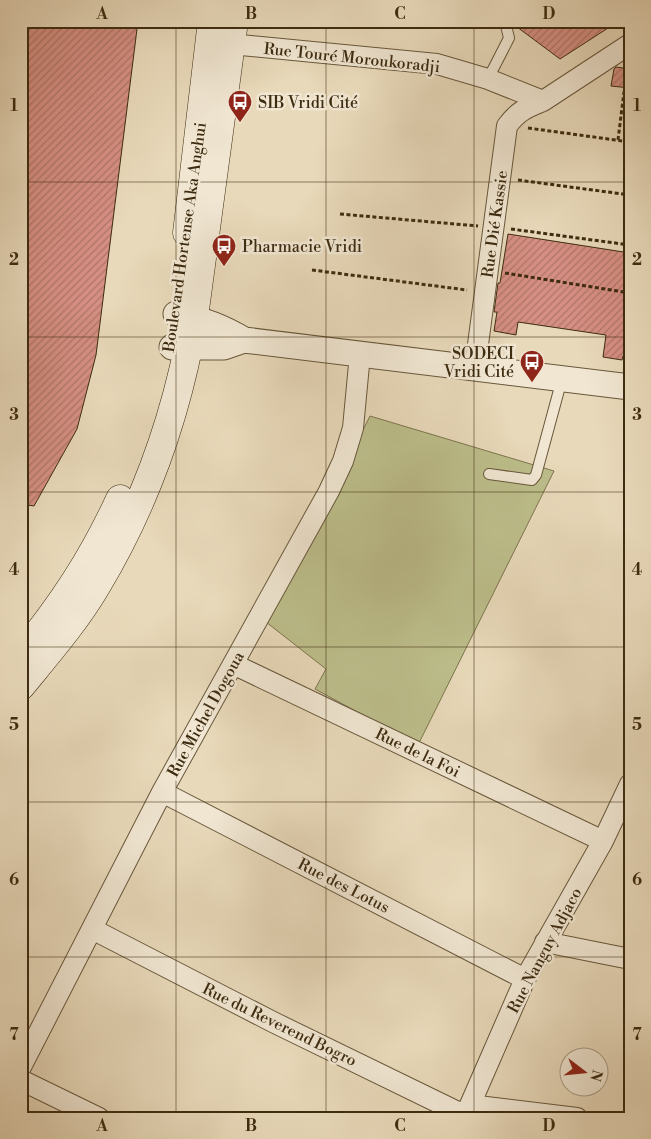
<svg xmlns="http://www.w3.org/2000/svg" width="651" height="1139" viewBox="0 0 651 1139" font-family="'Libre Bodoni',serif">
	<defs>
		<pattern id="building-hatch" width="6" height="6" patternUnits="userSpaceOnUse" patternTransform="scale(1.25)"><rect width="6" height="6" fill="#d68f83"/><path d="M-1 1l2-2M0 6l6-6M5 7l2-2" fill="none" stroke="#af756a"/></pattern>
	</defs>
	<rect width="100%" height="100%" fill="#e8d9ba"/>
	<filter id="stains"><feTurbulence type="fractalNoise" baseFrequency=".004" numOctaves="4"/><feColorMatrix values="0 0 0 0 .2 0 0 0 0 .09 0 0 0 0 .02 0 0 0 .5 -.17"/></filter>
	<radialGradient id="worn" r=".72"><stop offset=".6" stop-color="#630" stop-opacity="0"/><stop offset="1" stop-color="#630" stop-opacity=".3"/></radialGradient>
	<!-- green -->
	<path fill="#bcbe8b" stroke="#7d754e" d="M370 416 554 471 418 745 315 689 326 669 266 622Z"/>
	<!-- building -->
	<path fill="url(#building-hatch)" stroke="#3e2c11" d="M21 21H138L96 355 77 429 34 506 21 504Z
		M512 21H619L560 59 513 24Z
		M616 67 630 69V88L611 86 614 69Z
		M508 234 630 253V357L623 356 622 360 603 357 606 335 518 322 516 335 494 331 497 312H494L498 283H500Z"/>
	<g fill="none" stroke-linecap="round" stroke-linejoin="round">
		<defs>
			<path id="service" d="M488 79 509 38 505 21
				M489 474 532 480 536 475 562 379"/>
			<path id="minor" d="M231 44 437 64 488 79 543 101 630 44
				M475 367 507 126C518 111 526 108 543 101
				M233 664 603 841
				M162 792 525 979
				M92 929 273 1022 470 1118
				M545 942 630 959
				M21 1067 162 792 329 491 343 461 353 428 360 354
				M21 1080 99 1118
				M470 1105 577 1118
				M462 1118 470 1105 525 979 603 841 630 784"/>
			<path id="tertiary" d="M176 314C201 319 223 327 244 340
				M172 347H224L244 340 630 387"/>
			<path id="secondary" d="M187 233 212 21
				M21 655C62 605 93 558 120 499
				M21 686C48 653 76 621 97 585 146 503 178 411 194 317L234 21"/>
		</defs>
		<!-- service casing -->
		<use href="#service" stroke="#68573b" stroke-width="12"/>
		<!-- minor casing -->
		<use href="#minor" stroke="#68573b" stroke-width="22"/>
		<!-- tertiary casing -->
		<use href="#tertiary" stroke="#68573b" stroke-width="27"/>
		<!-- secondary casing -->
		<use href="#secondary" stroke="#3e2c11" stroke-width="29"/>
		<!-- path -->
		<path stroke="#3e2c11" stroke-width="3" stroke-dasharray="4 2.5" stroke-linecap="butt" d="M528 128 630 142
			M618 140 624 92 630 93
			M518 180 630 195
			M340 214 478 226
			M511 229 630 245
			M312 270 467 290
			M505 273 630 293"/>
		<!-- service -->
		<use href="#service" stroke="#f0e6d2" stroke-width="10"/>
		<!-- minor -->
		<use href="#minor" stroke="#f0e6d2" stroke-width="20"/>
		<!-- tertiary -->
		<use href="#tertiary" stroke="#f0e6d2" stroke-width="25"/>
		<!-- secondary -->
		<use href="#secondary" stroke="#f0e6d2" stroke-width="28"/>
	</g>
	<!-- grid -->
	<path fill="none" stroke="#3e2c11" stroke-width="1" stroke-opacity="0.55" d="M176 21V1118M326 21V1118M474 21V1118M21 182H630M21 337H630M21 492H630M21 647H630M21 802H630M21 957H630"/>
	<!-- icons -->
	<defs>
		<symbol id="bus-pin" viewBox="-11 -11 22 30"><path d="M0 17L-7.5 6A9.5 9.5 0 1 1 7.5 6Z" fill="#8f2418" stroke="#f0e6d2"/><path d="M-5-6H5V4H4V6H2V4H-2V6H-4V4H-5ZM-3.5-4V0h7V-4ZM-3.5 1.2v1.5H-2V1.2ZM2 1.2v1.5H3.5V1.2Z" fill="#fff"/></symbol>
	</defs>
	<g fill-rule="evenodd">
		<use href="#bus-pin" x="226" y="88" width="28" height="38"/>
		<use href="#bus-pin" x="210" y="232" width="28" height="38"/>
		<use href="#bus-pin" x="518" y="348" width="28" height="38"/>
	</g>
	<g text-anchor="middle" stroke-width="5" stroke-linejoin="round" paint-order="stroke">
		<!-- street labels -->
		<g font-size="16" fill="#3e2c11" stroke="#f0e6d2">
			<text transform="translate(352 57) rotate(6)" y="6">Rue Touré Moroukoradji</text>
			<text transform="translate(494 224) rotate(-82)" y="6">Rue Dié Kassie</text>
			<text transform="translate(184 237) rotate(-82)" y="6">Boulevard Hortense Aka Anghui</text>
			<text transform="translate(205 714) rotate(-61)" y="6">Rue Michel Dogoua</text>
			<text transform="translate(418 752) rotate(26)" y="6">Rue de la Foi</text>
			<text transform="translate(344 885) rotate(27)" y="6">Rue des Lotus</text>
			<text transform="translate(544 950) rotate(-62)" y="6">Rue Nanguy Adjaco</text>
			<text transform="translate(280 1024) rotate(26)" y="6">Rue du Reverend Bogro</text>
		</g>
		<!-- poi labels -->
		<g font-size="16" fill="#3e2c11" stroke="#f0e6d2" text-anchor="start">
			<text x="258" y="108">SIB Vridi Cité</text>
			<text x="242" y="252">Pharmacie Vridi</text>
			<text x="514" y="359" text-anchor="end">SODECI<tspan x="514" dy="18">Vridi Cité</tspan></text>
		</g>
	</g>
	<!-- margin -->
	<rect width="651" height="1139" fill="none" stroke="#e8d9ba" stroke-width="55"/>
	<!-- north arrow -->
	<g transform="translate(584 1072) rotate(106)"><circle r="24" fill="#f0e6d2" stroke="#a99c85"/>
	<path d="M0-4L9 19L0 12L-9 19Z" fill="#8f2418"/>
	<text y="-8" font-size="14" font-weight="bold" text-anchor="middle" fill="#3e2c11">N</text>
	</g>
	<rect x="28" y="28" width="596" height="1084" fill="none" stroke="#3e2c11" stroke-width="2"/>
	<g font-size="16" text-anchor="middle" font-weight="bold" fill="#3e2c11">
		<text x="102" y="19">A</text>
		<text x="251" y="19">B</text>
		<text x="400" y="19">C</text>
		<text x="549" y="19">D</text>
		<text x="14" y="111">1</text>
		<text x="637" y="111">1</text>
		<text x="14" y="265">2</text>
		<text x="637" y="265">2</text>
		<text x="14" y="420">3</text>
		<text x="637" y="420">3</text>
		<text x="14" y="575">4</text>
		<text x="637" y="575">4</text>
		<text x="14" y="730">5</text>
		<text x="637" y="730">5</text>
		<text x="14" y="885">6</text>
		<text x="637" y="885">6</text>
		<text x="14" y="1040">7</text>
		<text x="637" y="1040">7</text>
		<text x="102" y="1131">A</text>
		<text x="251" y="1131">B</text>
		<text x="400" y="1131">C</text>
		<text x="549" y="1131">D</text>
	</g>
	<rect width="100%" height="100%" filter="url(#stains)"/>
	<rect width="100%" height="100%" fill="url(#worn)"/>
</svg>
